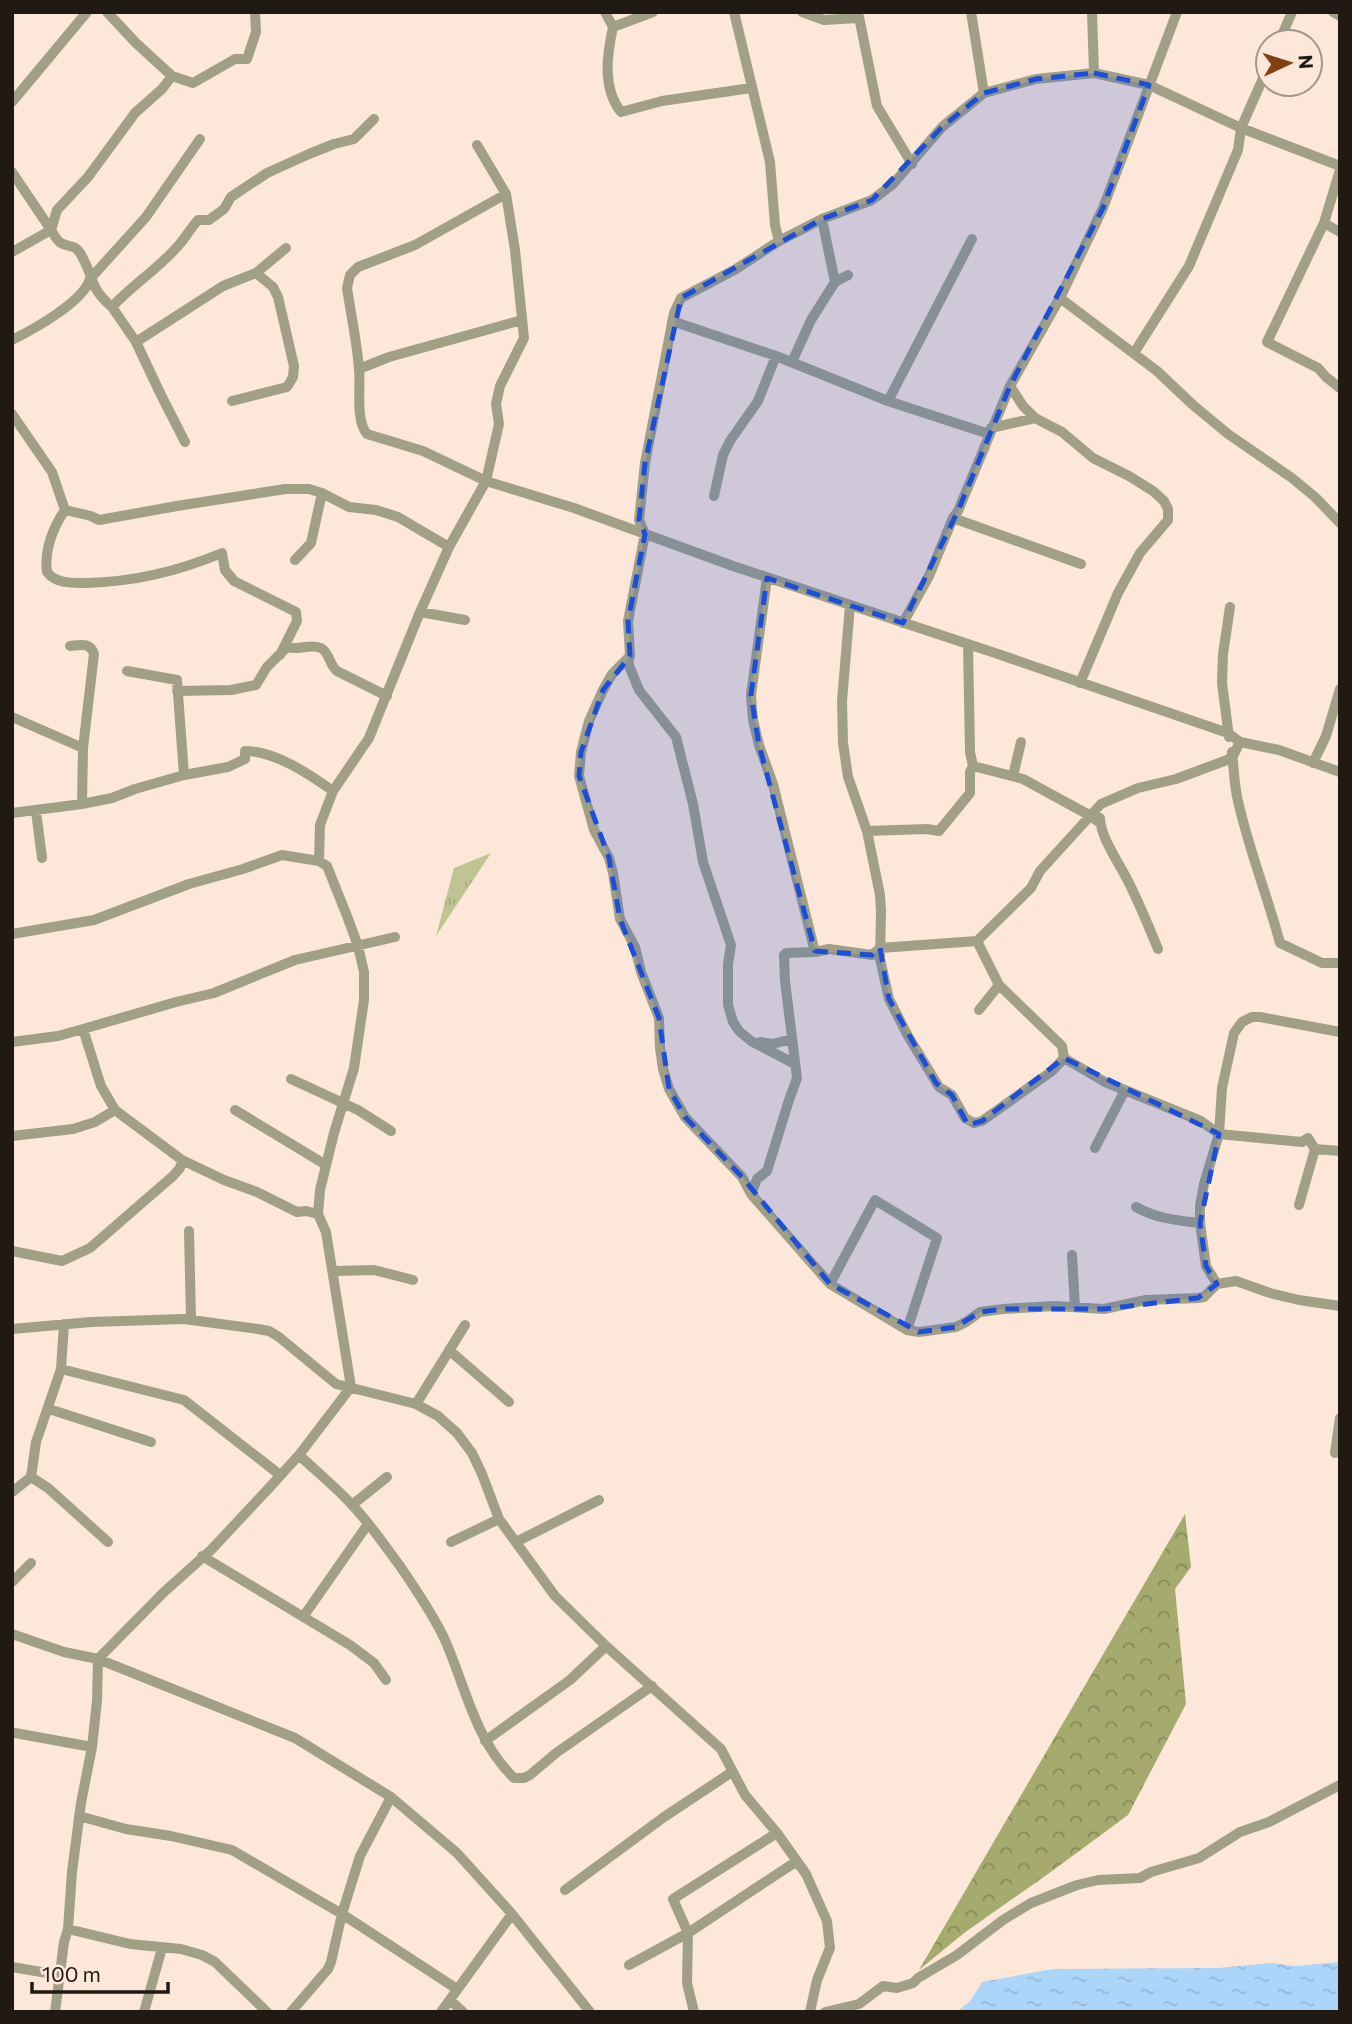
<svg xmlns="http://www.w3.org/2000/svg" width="1352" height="2024" viewBox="0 0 1352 2024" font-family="Commissioner,sans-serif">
	<defs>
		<pattern id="grass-tufts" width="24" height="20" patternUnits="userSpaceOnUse" patternTransform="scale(1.75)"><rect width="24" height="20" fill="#bfc493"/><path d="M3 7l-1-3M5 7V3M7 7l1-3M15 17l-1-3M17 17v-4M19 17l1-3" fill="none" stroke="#a4a87e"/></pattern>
		<pattern id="forest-crowns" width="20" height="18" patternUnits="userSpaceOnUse" patternTransform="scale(1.75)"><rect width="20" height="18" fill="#a5ab6e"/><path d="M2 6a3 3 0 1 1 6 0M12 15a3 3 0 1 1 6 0" fill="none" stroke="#868a59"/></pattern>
		<pattern id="water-ripples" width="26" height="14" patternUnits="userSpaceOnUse" patternTransform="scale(1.75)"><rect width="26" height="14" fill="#acd6f9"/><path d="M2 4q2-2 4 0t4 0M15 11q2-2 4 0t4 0" fill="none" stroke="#94b7d5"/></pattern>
	</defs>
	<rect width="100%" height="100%" fill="#fce7d9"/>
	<!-- grass -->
	<path fill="url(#grass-tufts)" d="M491 853 436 936 454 868Z"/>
	<!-- forest -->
	<path fill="url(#forest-crowns)" d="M1185 1514 1191 1567 1175 1589 1186 1704 1128 1815 1048 1874 964 1933 919 1970Z"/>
	<!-- water -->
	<path fill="url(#water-ripples)" d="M1340 1962V2012H957L971 2000 982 1982 1053 1969 1218 1968 1271 1963 1296 1966Z"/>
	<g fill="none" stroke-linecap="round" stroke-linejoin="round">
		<!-- street -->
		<path stroke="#a1a086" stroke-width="10" d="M107 12 136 43 172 76
			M255 12 256 32 247 59H235L193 83 172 76 162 89 135 113 88 177 57 210 51 230C53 233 57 241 61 243 69 248 75 244 80 253 94 275 88 287 112 307 132 285 158 269 178 246 185 238 191 228 198 220H209L224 209 231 197 267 173 309 154 334 144 354 139 374 119
			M605 12 613 27C607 55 602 88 621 112L662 101 751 88
			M734 12 770 162 775 225 779 241
			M802 12 824 20 858 18
			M858 12 877 106 912 164
			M971 12 984 93
			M1092 12 1094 73
			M1333 12 1340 16
			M613 27 653 12
			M1279 42 1292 12
			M12 102 87 12
			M1340 170 1324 223 1267 342 1318 368 1326 377 1340 388
			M12 172 51 230 12 252
			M506 194 415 245 358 267 350 275 347 288C351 315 357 342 359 369 361 387 355 420 367 434L423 451 486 481 574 508 733 566 995 653 1228 733 1240 742 1279 750 1340 772
			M822 219 835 282
			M1324 223 1340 232
			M1060 298 1157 371 1193 405 1228 434 1292 478 1315 497 1340 523
			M112 307 136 342 223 286 256 273 286 248
			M672 321 776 356 888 401 989 434
			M12 340C34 329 83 302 90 279L146 217 200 139
			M136 342 161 395 185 442
			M1134 353 1189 266 1238 150 1241 128 1268 67
			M792 362 811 320 835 282 848 275
			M359 369 389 357 522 320
			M1010 386 1023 406 1035 418 1062 432 1093 458 1129 476 1153 491 1164 501 1168 509V520L1140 553 1118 593 1080 683
			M232 401 287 387 293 377 294 366 278 297 273 287 256 273
			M888 401 972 239
			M12 414 52 472 65 510 91 516 99 520 177 506 285 489H309L322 493 349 507 376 510 398 517 449 547
			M991 428 1035 418
			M714 496 723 455 730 441 758 401 776 356
			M65 510C53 527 44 551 47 572 56 584 72 583 86 583 133 582 179 571 222 553L225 570 234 581 296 612 297 621 280 655
			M953 518 1081 564
			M295 560 311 543 322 493
			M767 578 751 695 753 720 759 745 773 784 815 952
			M850 605 842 701 843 743 848 777 867 831 880 895 881 912 880 959 889 999 908 1036 939 1087 952 1095 965 1118 974 1123 982 1121 1052 1071 1064 1058 1062 1046 999 985 977 941
			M420 612 465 620
			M903 623 929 576 953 518 958 511 1010 386 1060 298 1103 208 1177 12
			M968 644 970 752 973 766 1023 779 1089 815 1100 823
			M70 646C80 645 90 642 94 654L83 748 82 804
			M630 656 612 674 603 690 589 721 581 752 579 776 594 830 609 858 613 873 620 919 635 947 641 972 659 1018 660 1048 663 1069 669 1089 685 1117 742 1177 751 1194 830 1284 907 1330 919 1332 956 1327 966 1322 980 1312 1003 1309 1054 1306 1104 1309 1146 1300 1198 1298 1204 1297 1217 1284 1236 1281 1270 1293 1299 1300 1340 1306
			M127 671 177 680 184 775
			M177 691 231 690 256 685 267 667 287 647C298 651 310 643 321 648 330 653 329 665 337 671L387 696
			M12 717 83 748
			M1229 737 1222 683 1223 654 1230 607
			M1232 752C1234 769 1234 785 1238 801 1249 850 1267 895 1280 943L1322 963H1340
			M1313 763 1326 736 1340 689
			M1013 776 1021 742
			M36 811 42 858
			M12 813 82 804 112 798 135 789 184 775 228 767 245 759V751C275 751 309 774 333 791
			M1100 818C1100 837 1121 866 1129 883 1140 905 1149 927 1158 949
			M867 831 927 829 939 831 970 793V772L973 766
			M12 934 94 920 189 884 243 869 282 855 319 861
			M979 1010 999 985
			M83 1029 101 1086 115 1110 182 1160 224 1180 257 1192 297 1212 306 1211 318 1214
			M12 1042 58 1036 83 1029 176 1002 214 993 295 960 395 937
			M760 1042 772 1044 792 1039
			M1064 1058 1105 1082 1201 1121 1219 1134 1302 1142 1308 1138 1315 1149 1299 1205
			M795 1064 751 1041 739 1031 733 1022 728 1005V964L731 945 703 862 693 804 676 737 639 690 628 663 630 656 628 621 645 534 639 520 645 463 674 313 681 298 736 269 779 241 822 219 872 200 893 184 942 127 984 93 1036 79 1094 73 1149 85 1241 128 1340 166
			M291 1079 358 1110 391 1131
			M235 1110 326 1165
			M12 1136 73 1129 95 1122 115 1110
			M1095 1148 1125 1090
			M1315 1149 1340 1151
			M751 1194 757 1179 767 1171 789 1100 797 1078 785 981 784 955 786 953 815 952 829 949 872 955 880 948 977 941 1031 888 1040 871 1101 804 1138 788 1176 779 1227 760 1233 756 1240 742
			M1136 1207C1158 1219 1175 1220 1200 1223
			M189 1231 191 1319
			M12 1251 62 1261 90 1248 173 1176 180 1168 182 1160
			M1072 1255 1075 1307
			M334 1271 374 1270 413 1280
			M830 1284 875 1200 937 1238 907 1330
			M1217 1284 1206 1266 1200 1223V1206L1204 1184 1219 1134 1222 1088 1234 1033 1242 1022 1252 1017H1260L1340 1032
			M12 1329 91 1322 184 1319 258 1329 269 1331 279 1337 336 1384 416 1404 438 1416 457 1433 472 1453 482 1474 499 1519 555 1596 606 1646 721 1749 745 1795 777 1833 806 1874 827 1921 830 1948 817 1980 810 2012
			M449 1350 509 1402
			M61 1369 184 1400 280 1475
			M416 1404 465 1325
			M49 1409 151 1442
			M1335 1453 1340 1418
			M299 1455C317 1472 337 1488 354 1507 371 1525 385 1546 400 1566 416 1590 433 1614 445 1640 466 1688 475 1740 514 1778H524L530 1775 556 1753 652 1686
			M31 1477 48 1488 108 1542
			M12 1492 31 1477 36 1442 61 1369 64 1324
			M352 1505 387 1477
			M451 1542 499 1519
			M516 1542 599 1500
			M202 1556 350 1645 374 1663 386 1680
			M12 1582 31 1563
			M303 1617 368 1524
			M12 1634 64 1652 98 1659 295 1738 391 1797 457 1853 512 1914 590 2012
			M15 1733 92 1747
			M485 1741 570 1680 606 1646
			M79 1816 126 1829 171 1836 232 1850 342 1914 457 1989
			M565 1890 664 1817 732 1772
			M68 1929 130 1944 181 1949 202 1955 215 1962 267 2012
			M629 1965 688 1933 797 1861
			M12 1967 59 1975
			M450 2000 463 2012
			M55 2012 64 1942 68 1929 72 1872 81 1803 92 1747 97 1701 98 1659 164 1592 211 1550 269 1488 299 1455 351 1387 326 1232 318 1214 320 1190 334 1133 354 1068 364 1000V972L358 946 347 916 327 866 319 861 320 825 333 791 369 738 420 612 449 547 486 481 499 424 496 404 500 386 524 338 515 250 506 194 477 145
			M144 2012 162 1948
			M291 2012 328 1969 331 1962 342 1914 360 1856 391 1797
			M441 2012 512 1914
			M694 2012 687 1983 688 1933 673 1899 777 1833
			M825 2012 859 2004 883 1986 897 1988 913 1983 918 1978 957 1955 1003 1920 1031 1903 1077 1885 1098 1880 1140 1878 1151 1872 1199 1858 1240 1832 1269 1822 1340 1785"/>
	</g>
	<!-- marked area -->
	<path fill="#1d4ed8" fill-opacity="0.2" stroke="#1d4ed8" stroke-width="5" stroke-dasharray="14 9" stroke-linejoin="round" d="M1094 73 1149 85 1103 208 1010 386 958 511 903 623 767 578 751 695 759 745 815 951 872 955 880 948 889 999 936 1083 952 1095 968 1125 982 1121 1064 1058 1219 1134 1200 1223 1206 1266 1217 1284 1198 1298 1104 1309H1003L980 1312 956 1327 919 1332 830 1284 742 1177 685 1117 669 1089 659 1018 620 919 609 858 579 776 581 752 603 690 630 656 628 621 645 534 639 520 645 463 681 298 822 219 872 200 942 127 984 93 1036 79Z"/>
	<!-- border -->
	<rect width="1352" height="2024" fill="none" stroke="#211914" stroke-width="28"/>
	<!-- north arrow -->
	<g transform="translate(1289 63) rotate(86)"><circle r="33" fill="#fce7d9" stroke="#a4958a" stroke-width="2"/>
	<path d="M0-5L12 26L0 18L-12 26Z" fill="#834012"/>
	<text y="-10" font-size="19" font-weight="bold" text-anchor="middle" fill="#211914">N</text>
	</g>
	<!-- scale -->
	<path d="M32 1982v10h136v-10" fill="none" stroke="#211914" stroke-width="3.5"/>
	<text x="42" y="1982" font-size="21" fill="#211914" stroke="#fce7d9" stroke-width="5" paint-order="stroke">100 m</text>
</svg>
